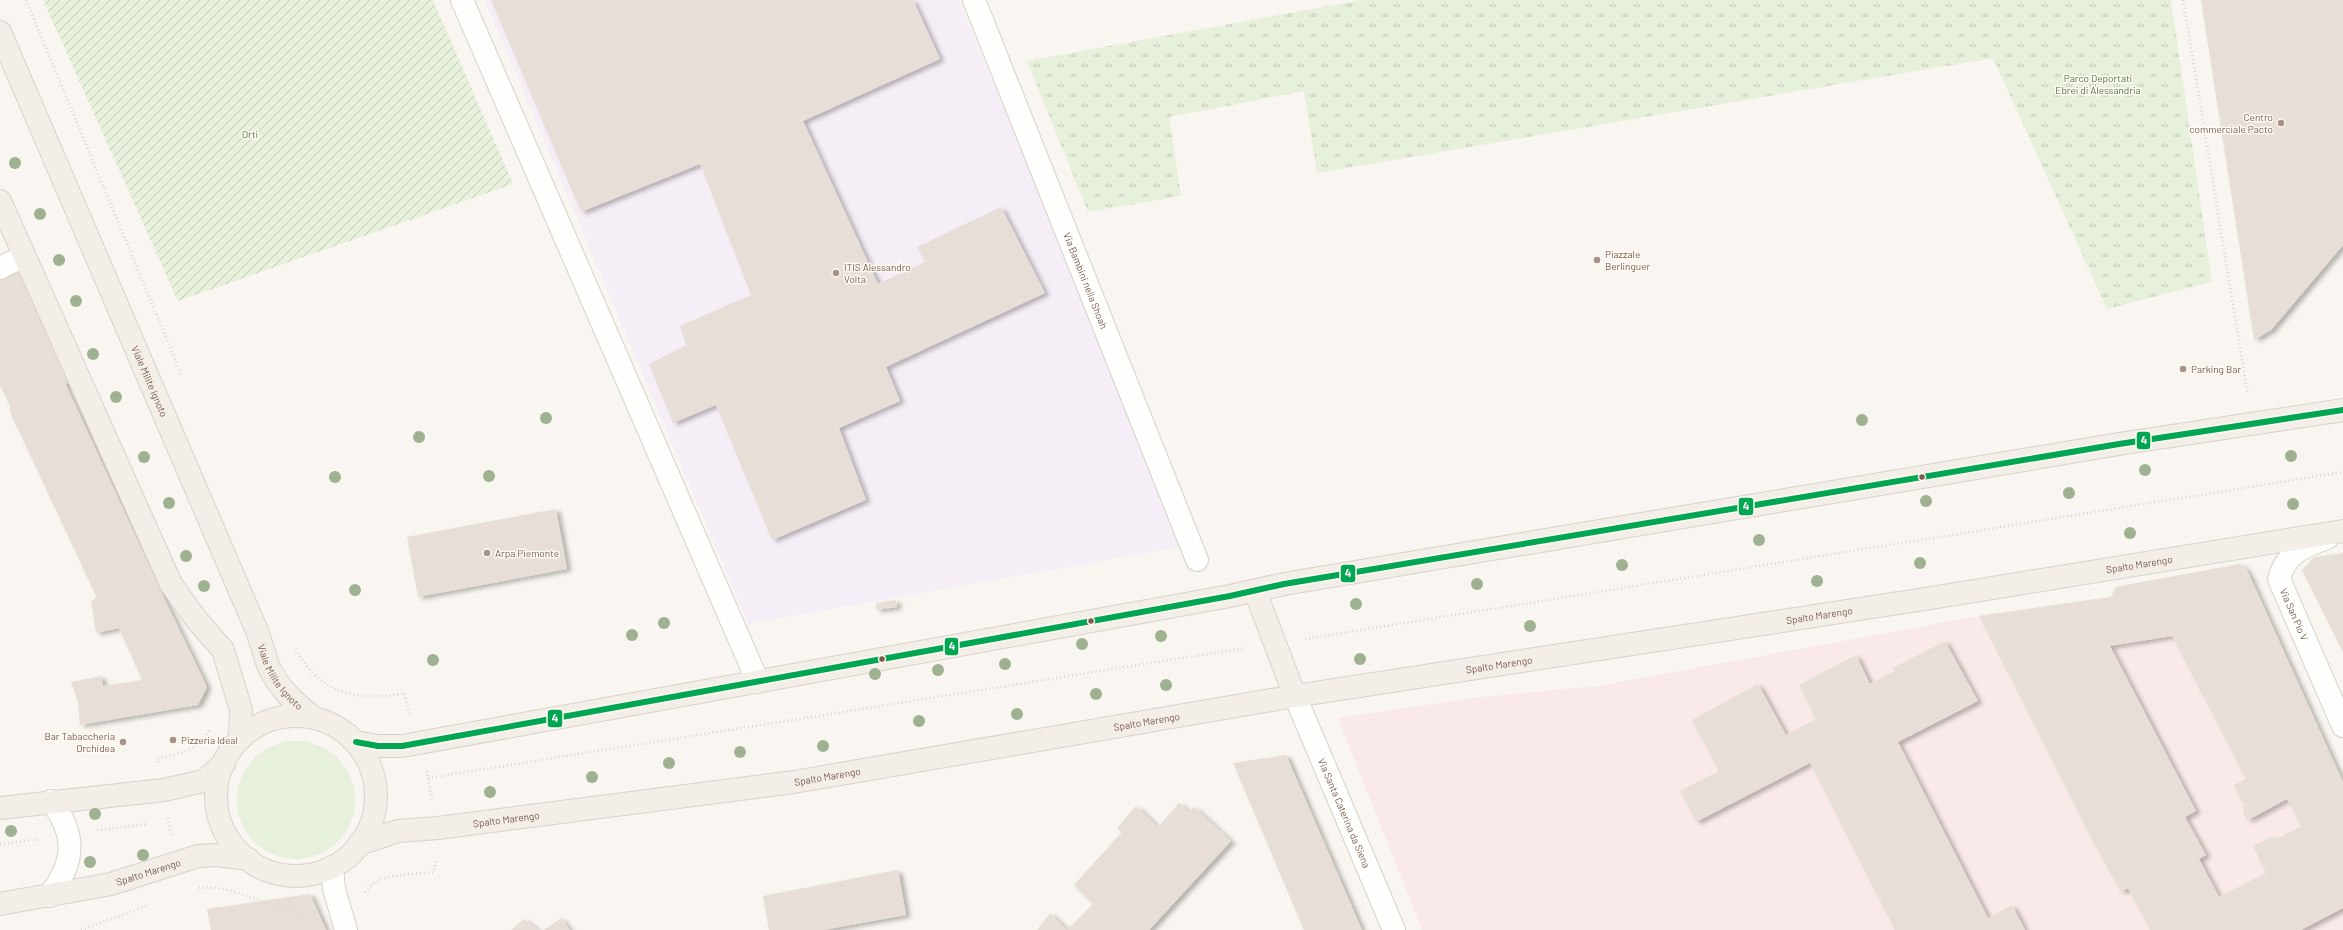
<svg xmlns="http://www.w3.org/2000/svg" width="2343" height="930" viewBox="0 0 2343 930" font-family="Barlow,sans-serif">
	<defs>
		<pattern id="park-tufts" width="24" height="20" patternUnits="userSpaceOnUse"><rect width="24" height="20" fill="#e7f0db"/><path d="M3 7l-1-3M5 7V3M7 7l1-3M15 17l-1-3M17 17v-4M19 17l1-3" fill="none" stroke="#c0c6b4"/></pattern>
		<pattern id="garden-furrows" width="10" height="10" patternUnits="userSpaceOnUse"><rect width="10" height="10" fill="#e7f0db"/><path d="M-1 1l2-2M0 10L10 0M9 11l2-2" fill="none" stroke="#c0c6b4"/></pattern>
		<filter id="shadow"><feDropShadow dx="4.5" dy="2.5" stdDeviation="2" flood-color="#0004"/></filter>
	</defs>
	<rect width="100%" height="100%" fill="#f9f5f0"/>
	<!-- education -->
	<path fill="#f6eef6" d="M485 0H959L1185 546 748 624Z"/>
	<!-- medical -->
	<path fill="#fae9e9" d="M2240 564 2247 570 2343 782V930H1422L1338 718 1482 697 1598 686 1979 616 2111 597 2116 587Z"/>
	<!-- grass -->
	<path fill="#e7f0db" d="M237 800a59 59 0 1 1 118 0a59 59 0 1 1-118 0Z"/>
	<!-- park -->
	<path fill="url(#park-tufts)" d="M1361 0H2171L2212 282 2107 309 1993 58 1317 173 1304 91 1169 117 1181 196 1088 212 1027 61Z"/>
	<!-- garden -->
	<path fill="url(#garden-furrows)" d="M43 0H433L513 184 178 301Z"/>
	<!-- building -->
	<path fill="#e6ded7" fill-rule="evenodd" filter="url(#shadow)" d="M491 0H913L940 59 803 121 878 284 925 262 917 247 1001 207 1045 293 886 367 900 401 839 428 866 500 772 540 716 405 673 423 649 364 686 345 680 326 751 295 700 164 581 212Z
		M2201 0H2343V245L2271 330 2254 340Z
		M21 267 69 381 66 385 165 600 207 687 198 705 80 725 78 702 71 682 101 676 103 686 142 680 119 628 96 633 91 601 97 598 10 412V406L0 385V278Z
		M556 509 567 569 418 597 407 537Z
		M2343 553V652L2302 570 2314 557Z
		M2240 564 2247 570 2343 782V908L2301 930H2150L2128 888 2121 892 2094 843 1979 616 2111 597 2116 587ZM2172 636 2246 779 2234 785 2242 802 2247 800 2243 805 2244 815 2248 820 2287 799 2301 826 2275 840 2273 836 2253 846 2266 873 2219 897 2199 859 2206 855 2185 817 2196 811 2110 646Z
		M896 600 897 607 876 610V603Z
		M1945 641 1978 701 1898 742 1988 918 2012 905 2025 930H1895L1810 763 1696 822 1680 791 1719 771 1692 720 1758 684 1786 735 1816 719 1799 685 1856 655 1870 684 1895 671 1893 668Z
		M1286 755 1362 930H1304L1233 763Z
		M1179 803 1189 812 1194 807 1231 841 1149 930H1037L1050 913 1067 930 1093 904 1074 885 1122 832 1117 828 1136 806 1158 827Z
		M898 870 906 915 823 930H769L763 896Z
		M310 894 326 930H211L207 909Z
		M561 918 570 930H544Z
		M524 919 538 930H511Z"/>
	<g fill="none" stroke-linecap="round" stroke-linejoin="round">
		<defs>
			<g id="minor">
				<path d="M462 0 758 682"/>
				<path id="s1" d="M974 0 1197 560"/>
				<path d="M0 268 24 256"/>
				<path id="s2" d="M2327 538C2304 546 2285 554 2279 579L2343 726"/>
				<path id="s3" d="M1295 696 1394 930"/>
				<path d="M332 867 334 889 346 930"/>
				<path d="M49 896C75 863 77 835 51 801"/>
			</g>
			<g id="major">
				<path id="s4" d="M0 32 254 624C260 637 263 651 268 665 278 688 295 703 314 718"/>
				<path d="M0 201 171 584 196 619 223 650 241 710 240 739"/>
				<path d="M1255 591 1295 696"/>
				<circle cx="296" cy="796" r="80"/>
				<path d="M356 742 378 746H402L1230 596 1284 584 2119 444 2343 410"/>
				<path d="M0 808 164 790 203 781 224 764"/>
				<path id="s5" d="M359 844 398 831 438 828 794 782 1295 696 1931 598 2343 531"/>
				<path id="s6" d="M0 904 111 884 198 856 218 855 248 859"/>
			</g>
		</defs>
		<!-- minor casing -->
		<use href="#minor" stroke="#d7d1cb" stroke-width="24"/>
		<!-- major casing -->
		<use href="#major" stroke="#dad1cc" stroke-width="24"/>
		<!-- path -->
		<path stroke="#dcd5d0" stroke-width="2.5" stroke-dasharray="1 3" stroke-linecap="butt" d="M26 0 181 374
			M2183 0 2248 395
			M1305 639 2343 472
			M296 649C320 694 355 702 404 693L410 715
			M158 762 157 759C177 754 202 750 210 728
			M427 771 432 800
			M428 778 1245 648
			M168 818 171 835
			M97 830 146 824
			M0 844 39 839
			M199 888C238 883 272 913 310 915
			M365 892C380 872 411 875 434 872L436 858
			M81 930 149 905"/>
		<!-- minor -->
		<use href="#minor" stroke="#fefefd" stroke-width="22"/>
		<!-- major -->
		<use href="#major" stroke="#f3eee8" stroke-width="22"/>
		<defs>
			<path id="bus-1" d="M356 742 378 746H402L1230 596 1284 584 2119 444 2343 410"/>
		</defs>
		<!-- bus-1 casing -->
		<use href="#bus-1" stroke="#fffaf3" stroke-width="9"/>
		<!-- bus-1 -->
		<use href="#bus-1" stroke="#00a651" stroke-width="6"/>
	</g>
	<!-- trees -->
	<g fill="#9eb190">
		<circle cx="15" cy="163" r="6"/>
		<circle cx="40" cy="214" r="6"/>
		<circle cx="59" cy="260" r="6"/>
		<circle cx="76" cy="301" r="6"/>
		<circle cx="93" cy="354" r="6"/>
		<circle cx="116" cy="397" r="6"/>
		<circle cx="546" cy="418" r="6"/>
		<circle cx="1862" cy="420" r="6"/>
		<circle cx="419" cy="437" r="6"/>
		<circle cx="2291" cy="456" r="6"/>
		<circle cx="144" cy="457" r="6"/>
		<circle cx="2145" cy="470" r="6"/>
		<circle cx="489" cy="476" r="6"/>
		<circle cx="335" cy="477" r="6"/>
		<circle cx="2069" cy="493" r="6"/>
		<circle cx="1926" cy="501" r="6"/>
		<circle cx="169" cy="503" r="6"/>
		<circle cx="2293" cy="504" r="6"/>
		<circle cx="2130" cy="533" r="6"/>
		<circle cx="1759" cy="540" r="6"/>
		<circle cx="186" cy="556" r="6"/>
		<circle cx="1920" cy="563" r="6"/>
		<circle cx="1622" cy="565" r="6"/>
		<circle cx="1817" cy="581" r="6"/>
		<circle cx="1477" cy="584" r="6"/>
		<circle cx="204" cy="586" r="6"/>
		<circle cx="355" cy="590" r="6"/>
		<circle cx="1356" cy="604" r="6"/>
		<circle cx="664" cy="623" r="6"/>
		<circle cx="1530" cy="626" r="6"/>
		<circle cx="632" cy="635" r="6"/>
		<circle cx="1161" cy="636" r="6"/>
		<circle cx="1082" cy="644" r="6"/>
		<circle cx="1360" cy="659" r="6"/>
		<circle cx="433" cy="660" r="6"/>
		<circle cx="1005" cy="664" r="6"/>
		<circle cx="938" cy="670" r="6"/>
		<circle cx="875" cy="674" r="6"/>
		<circle cx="1166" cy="685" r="6"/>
		<circle cx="1096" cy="694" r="6"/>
		<circle cx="1017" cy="714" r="6"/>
		<circle cx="919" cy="721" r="6"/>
		<circle cx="823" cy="746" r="6"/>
		<circle cx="740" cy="752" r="6"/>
		<circle cx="669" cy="763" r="6"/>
		<circle cx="592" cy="777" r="6"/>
		<circle cx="490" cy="792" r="6"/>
		<circle cx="95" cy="814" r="6"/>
		<circle cx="11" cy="831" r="6"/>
		<circle cx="143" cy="855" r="6"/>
		<circle cx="90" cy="862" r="6"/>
	</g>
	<!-- markers -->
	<g fill="#a69286" stroke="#fffaf3" stroke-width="1.5">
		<circle cx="2281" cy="123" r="4"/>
		<circle cx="1597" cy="260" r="4"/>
		<circle cx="836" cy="273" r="4"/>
		<circle cx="2183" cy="369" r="4"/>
		<circle cx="487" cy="553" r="4"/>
		<circle cx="173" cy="740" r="4"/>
		<circle cx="123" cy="742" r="4"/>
	</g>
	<g fill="#7a5c4d" stroke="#fffaf3" stroke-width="1.5">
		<circle cx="1922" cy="477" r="3.5"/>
		<circle cx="1091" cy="621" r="3.5"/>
		<circle cx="882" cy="659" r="3.5"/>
	</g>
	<g text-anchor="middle" stroke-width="3" stroke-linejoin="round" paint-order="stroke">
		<!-- park labels -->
		<g font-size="10" fill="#537a41" stroke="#fffaf3">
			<text x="2098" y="82">Parco Deportati<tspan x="2098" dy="12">Ebrei di Alessandria</tspan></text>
			<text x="250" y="138">Orti</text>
		</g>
		<!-- poi labels -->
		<g font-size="10" fill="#7a5c4d" stroke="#fffaf3" text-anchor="start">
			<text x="2273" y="121" text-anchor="end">Centro<tspan x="2273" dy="12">commerciale Pacto</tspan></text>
			<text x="1605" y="258">Piazzale<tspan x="1605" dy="12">Berlinguer</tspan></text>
			<text x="844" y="271">ITIS Alessandro<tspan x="844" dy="12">Volta</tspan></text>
			<text x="2191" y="373">Parking Bar</text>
			<text x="495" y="557">Arpa Piemonte</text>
			<text x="115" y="740" text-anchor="end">Bar Tabaccheria<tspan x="115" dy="12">Orchidea</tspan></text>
			<text x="181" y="744">Pizzeria Ideal</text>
		</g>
		<!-- street labels -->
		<g font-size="10" fill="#7a5c4d" stroke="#fffaf3">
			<text dy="4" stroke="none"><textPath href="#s1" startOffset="302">Via Bambini nella Shoah</textPath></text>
			<text dy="4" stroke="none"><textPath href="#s4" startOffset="380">Viale Milite Ignoto</textPath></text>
			<text dy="4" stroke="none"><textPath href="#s5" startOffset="1803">Spalto Marengo</textPath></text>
			<text dy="4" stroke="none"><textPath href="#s2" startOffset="105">Via San Pio V</textPath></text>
			<text dy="4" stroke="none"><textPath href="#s5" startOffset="1479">Spalto Marengo</textPath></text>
			<text dy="4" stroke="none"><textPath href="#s5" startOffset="1155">Spalto Marengo</textPath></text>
			<text dy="4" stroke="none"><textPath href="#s4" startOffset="704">Viale Milite Ignoto</textPath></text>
			<text dy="4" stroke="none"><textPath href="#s5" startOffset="798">Spalto Marengo</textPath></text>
			<text dy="4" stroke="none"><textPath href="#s5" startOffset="474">Spalto Marengo</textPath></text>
			<text dy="4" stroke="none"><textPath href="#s3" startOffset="127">Via Santa Caterina da Siena</textPath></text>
			<text dy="4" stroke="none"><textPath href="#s5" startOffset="150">Spalto Marengo</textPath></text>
			<text dy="4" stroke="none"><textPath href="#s6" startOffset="152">Spalto Marengo</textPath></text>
		</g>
	</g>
	<g stroke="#fffaf3" stroke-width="1.5">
		<rect x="2136" y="431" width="15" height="19" rx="4" fill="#00a651"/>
		<rect x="1738" y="497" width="16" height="19" rx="4" fill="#00a651"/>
		<rect x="1340" y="564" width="16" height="19" rx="4" fill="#00a651"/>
		<rect x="944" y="637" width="15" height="19" rx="4" fill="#00a651"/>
		<rect x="547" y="709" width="16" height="19" rx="4" fill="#00a651"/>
	</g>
	<g font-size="11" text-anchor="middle" font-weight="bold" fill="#fff">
		<text x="2144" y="444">4</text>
		<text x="1746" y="510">4</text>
		<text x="1348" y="577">4</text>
		<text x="952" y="650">4</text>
		<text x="555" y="722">4</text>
	</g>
</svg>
